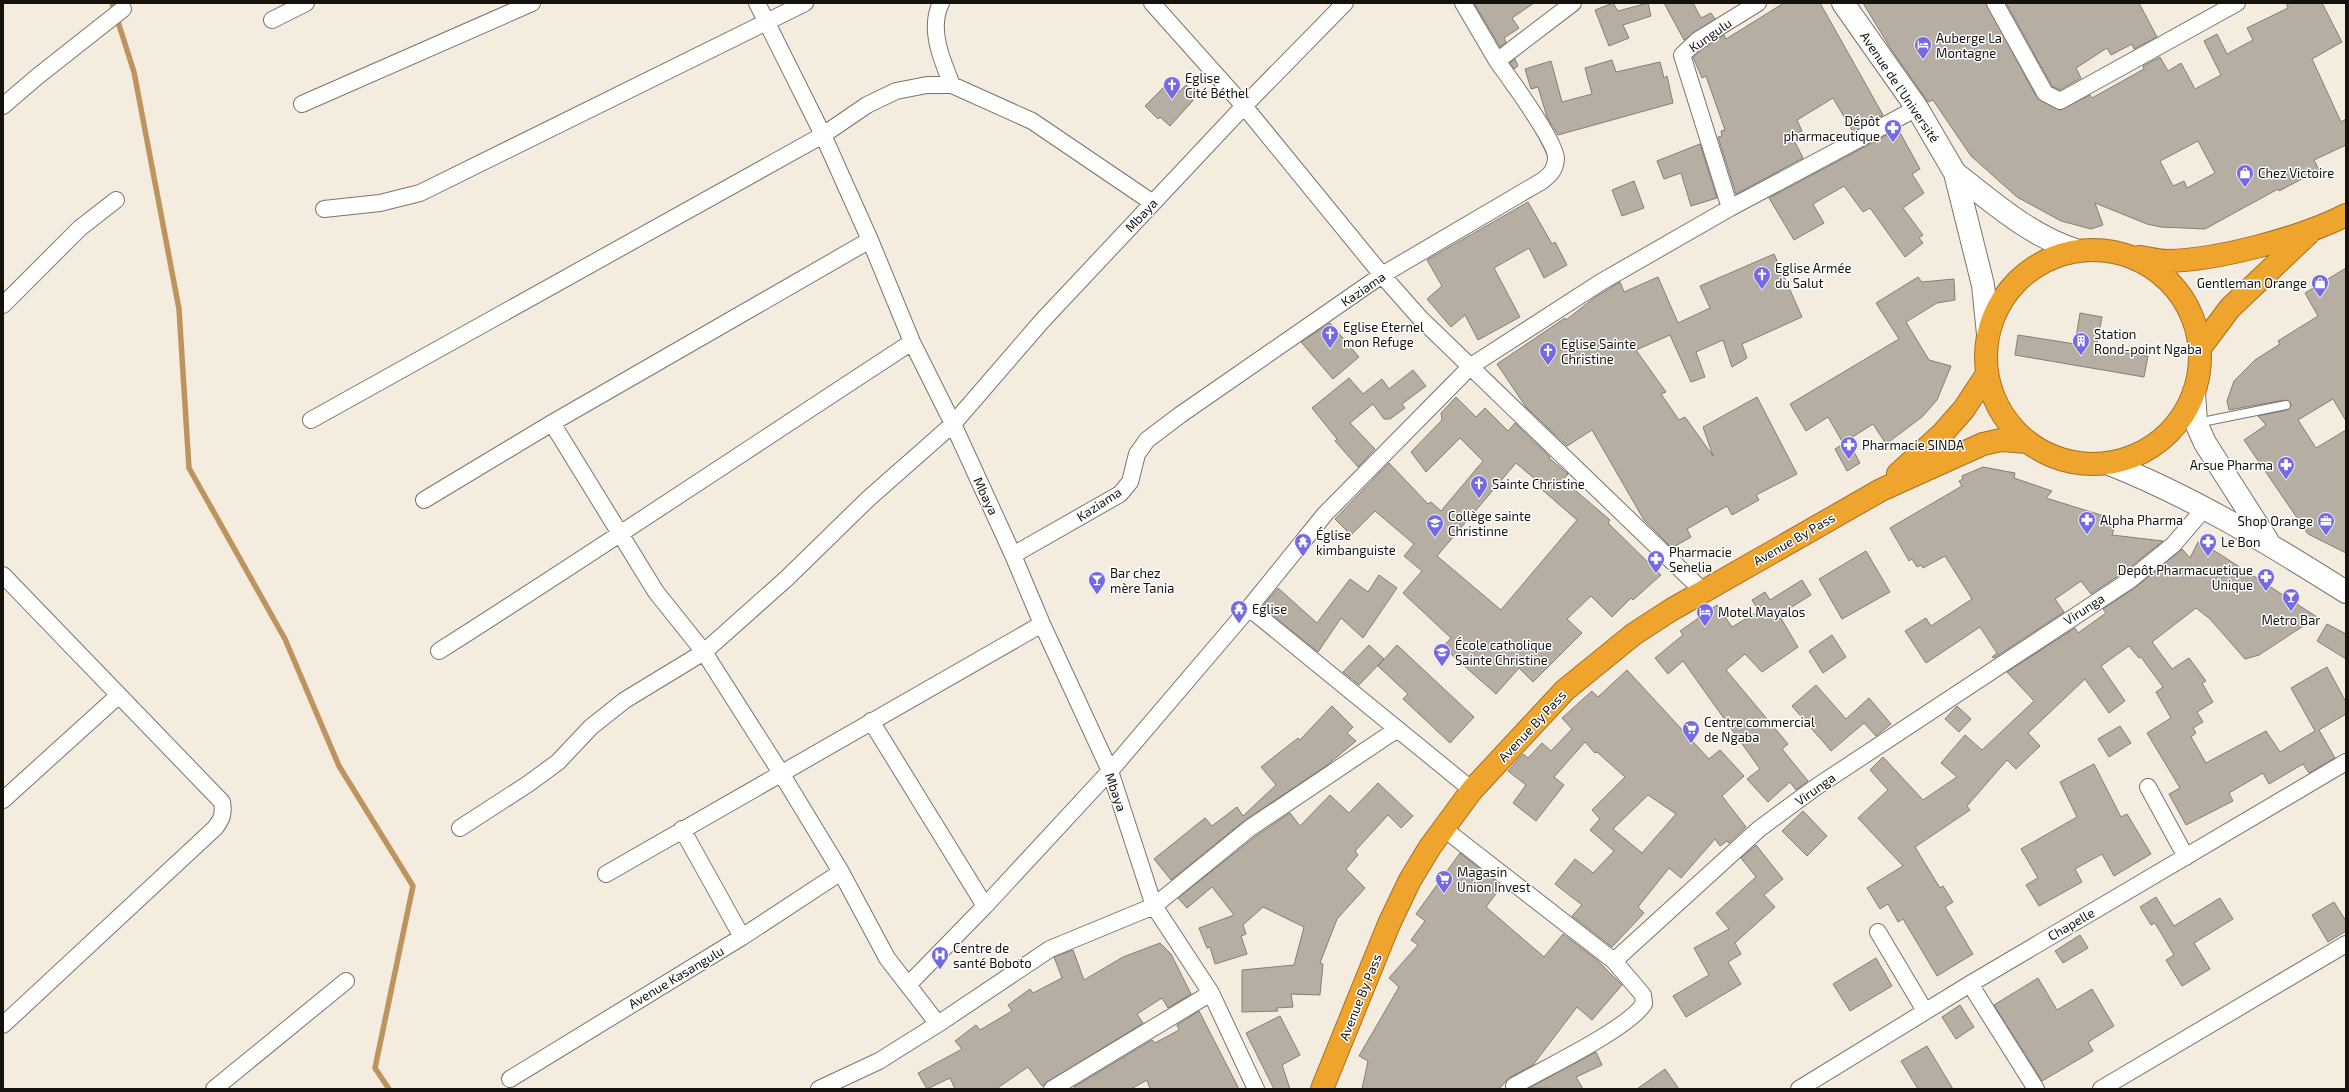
<svg xmlns="http://www.w3.org/2000/svg" width="2349" height="1092" viewBox="0 0 2349 1092" font-family="'Exo 2',sans-serif">
	<rect width="100%" height="100%" fill="#f5ece0"/>
	<g fill="none" stroke-linecap="round" stroke-linejoin="round">
		<!-- stream -->
		<path stroke="#be945e" stroke-width="5.5" d="M112 3 134 72 179 309 189 468 285 639 339 766 413 886 375 1068 389 1089"/>
	</g>
	<!-- building -->
	<path fill="#b7aea3" stroke="#867e74" fill-rule="evenodd" d="M1474 3H1534L1512 18 1519 28 1504 38 1506 42 1500 47Z
		M1613 3 1618 11 1648 3 1651 16 1623 25 1629 38 1609 46 1595 10Z
		M1664 3H1693L1701 18 1711 13 1715 19 1684 40Z
		M1784 3H1820L1883 115 1853 132 1833 98 1797 120 1802 131 1792 136 1803 158 1736 194 1718 137 1722 136 1721 131 1725 130 1706 76 1702 78 1693 57 1704 48 1724 35 1726 39Z
		M1863 3H1986L2037 98 2060 110 2090 95 2092 98 2144 69 2143 66 2160 57 2168 71 2181 63 2195 89 2221 75 2204 41 2217 34 2227 54 2253 40 2247 28 2288 8 2286 3H2322L2342 42 2312 59 2341 122 2346 119V145L2314 160 2319 170 2279 191 2278 189 2205 229 2161 227 2147 224 2095 203 2103 225 2091 229 2061 221 2017 197 1971 156 1933 100 1928 102 1891 49ZM2198 141 2215 173 2187 188 2184 181 2173 186 2160 161Z
		M2006 3H2139L2157 37 2134 49 2132 44 2111 55 2107 48 2076 68 2081 78 2060 90 2052 86Z
		M1515 59 1518 66 1514 69 1510 63Z
		M1612 60 1616 72 1660 62 1664 78 1667 76 1673 103 1558 135 1547 117 1538 87 1531 89 1525 69 1551 61 1562 102 1592 94 1585 68Z
		M1169 82 1179 92 1186 85 1198 95 1170 126 1160 117 1158 119 1145 106Z
		M1898 129 1920 169 1912 174 1924 193 1903 208 1923 235 1919 238 1923 243 1905 257 1870 208 1863 212 1844 186 1813 204 1824 223 1794 240 1769 198Z
		M1700 144 1717 198 1691 206 1681 173 1664 179 1657 161Z
		M1634 181 1644 208 1622 216 1612 190Z
		M1528 202 1552 244 1555 242 1567 265 1544 278 1529 248 1494 268 1520 317 1478 340 1465 315 1451 327 1427 299 1442 286 1427 260Z
		M1774 254 1802 317 1742 344 1747 358 1732 367 1723 340 1696 352 1705 377 1691 382 1670 335 1636 350 1666 392 1661 394 1679 420 1685 417 1713 456 1703 427 1757 397 1797 474 1756 495 1759 500 1732 515 1727 506 1687 529 1691 537 1672 548 1644 520 1592 430 1567 446 1526 407 1497 364 1565 318 1566 320 1594 298 1620 282 1624 292 1658 277 1678 323 1710 308 1700 286Z
		M2346 268V421L2333 399 2298 420 2316 448 2346 430V553L2308 534 2244 440 2266 425 2258 416 2287 410 2291 406 2290 402 2285 400 2229 410 2227 401 2234 381 2255 360 2280 344 2278 341 2318 316 2305 293Z
		M1918 277 1922 282 1954 279 1955 300 1937 303 1906 322 1929 360 1951 366 1937 400 1922 417 1886 444 1873 424 1843 443 1828 417 1806 431 1790 404 1899 339 1876 303Z
		M2080 313 2102 317 2096 348 2148 356 2144 377 2015 355 2018 335 2075 344Z
		M1330 323 1359 357 1333 379 1301 342Z
		M1413 370 1426 386 1402 404 1405 408 1390 419H1384L1373 404 1350 423 1375 449 1358 467 1335 441 1337 439 1312 408 1349 378 1363 394 1382 379 1389 389Z
		M1456 397 1476 417 1485 408 1508 431 1515 423 1550 457 1549 458 1568 474 1563 480 1610 520 1608 523 1661 575 1633 600 1631 598 1612 617 1591 596 1567 619 1582 633 1533 682 1519 668 1496 694 1443 647 1451 638 1403 593 1422 571 1404 556 1414 544 1375 511 1351 535 1335 519 1389 463 1428 504 1431 502 1441 511 1483 461 1460 438 1426 472 1411 452 1442 420 1441 413ZM1516 463 1541 484 1539 487 1577 520 1501 610 1437 556Z
		M1848 441 1860 463 1847 471 1835 449Z
		M1983 467 2015 473 2014 478 2052 491 2046 498 2117 520 2112 535 2163 541 2124 572 2091 594 2081 581 2055 599 2064 612 1994 658 1992 657 1997 653 1980 627 1926 663 1905 631 1926 618 1931 626 1972 599 1945 556 1923 568 1921 565 1917 567 1912 559 1909 561 1890 528 1962 486 1959 481 1963 479 1962 476Z
		M2198 542 2218 553 2317 617 2259 655 2245 659 2210 619 2196 608 2152 642 2172 669 2189 658 2206 681 2202 683 2213 702 2197 712 2203 722 2193 728 2196 733 2191 737 2206 763 2266 731 2280 752 2315 731 2291 688 2327 667 2346 702V714L2319 730 2335 758 2309 773 2303 764 2269 784 2263 773 2229 793 2233 801 2186 825 2169 794 2180 788 2147 733 2171 718 2156 692 2163 687 2141 657 2139 658 2129 646 2101 666 2125 701 2109 713 2085 679 2028 733 2040 746 2016 769 2007 760 1967 806 1970 810 1915 847 1940 888 1943 886 1953 902 1945 907 1973 954 1937 976 1903 919 1898 922 1888 904 1880 909 1867 888 1903 866 1858 818 1888 790 1870 770 1883 757 1923 800 1957 777 1941 763 1965 735 1982 750 2034 701 2007 672 2075 628 2078 633 2106 613 2103 609 2136 587 2182 549 2190 558Z
		M1866 551 1890 592 1842 619 1819 579Z
		M1379 575 1397 588 1363 638 1341 618 1318 652 1262 607 1278 588 1317 623 1350 579 1368 592Z
		M1802 580 1811 595 1779 615 1798 647 1762 672 1745 654 1726 670 1788 744 1782 749 1808 781 1796 790 1790 782 1768 802 1747 779 1760 769 1683 661 1668 674 1655 658 1683 635 1680 631 1717 605 1732 627 1759 611 1752 600 1765 592 1770 600Z
		M2327 624 2346 634V659L2317 641Z
		M1832 635 1846 657 1823 673 1809 651Z
		M1369 645 1384 659 1359 685 1343 672Z
		M1397 645 1474 717 1450 743 1403 699 1408 694 1378 666Z
		M1627 670 1709 759 1720 750 1744 776 1722 796 1746 827 1729 843 1727 841 1720 846 1715 839 1681 878 1669 868 1638 907 1644 913 1612 947 1572 916 1582 905 1555 884 1575 859 1593 873 1614 851 1590 830 1600 819 1592 810 1625 777 1597 752 1595 753 1585 742 1554 777 1564 785 1536 821 1513 803 1526 785 1508 771 1523 754 1528 758 1542 743 1551 751 1572 729 1562 718 1592 691 1598 697ZM1648 795 1676 814 1642 853 1613 829Z
		M1816 685 1846 719 1869 698 1891 724 1876 736 1864 723 1831 751 1792 706Z
		M1332 706 1353 727 1347 733 1356 741 1326 766 1244 821 1171 880 1154 859 1205 818 1212 826 1237 807 1243 816 1276 785 1261 767 1298 738 1300 740Z
		M1957 706 1971 719 1959 732 1945 719Z
		M2120 726 2131 743 2109 757 2098 739Z
		M2094 764 2121 817 2127 814 2151 854 2114 876 2102 854 2075 869 2082 882 2039 906 2026 885 2038 878 2021 849 2077 817 2060 782Z
		M1378 783 1413 816 1401 828 1388 815 1355 851 1358 855 1346 869 1365 888 1337 919 1320 963 1323 964 1320 995 1291 994 1293 1007 1276 1008 1278 1011 1242 1012V970L1294 965 1304 927 1263 907 1243 925 1246 934 1241 936 1247 954 1215 964 1210 947 1207 948 1199 928 1234 915 1212 887 1187 908 1178 898 1256 836 1290 813 1300 826 1330 795 1349 813Z
		M1803 811 1827 836 1807 856 1782 831Z
		M1756 845 1783 879 1764 895 1775 907 1735 943 1741 954 1728 962 1741 984 1686 1017 1673 996 1709 975 1694 948 1729 929 1716 913 1756 877 1741 858Z
		M1460 853 1502 886 1486 907 1544 957 1563 934 1598 961 1622 985 1592 1020 1577 1007 1533 1065 1509 1078 1499 1089H1362L1368 1061 1359 1056 1399 987 1389 978 1418 945 1411 940 1425 921 1416 914Z
		M2156 897 2174 926 2220 898 2233 919 2194 943 2210 969 2182 986 2166 960 2174 955 2155 923 2151 925 2140 907Z
		M2334 902 2346 921V931L2328 942 2312 915Z
		M2080 935 2088 948 2063 963 2055 951Z
		M1160 943 1171 954 1191 994 1168 1008 1162 998 1137 1014 1143 1023 1042 1086 1028 1067 996 1089H955L950 1078 927 1089 918 1073 962 1049 955 1041 976 1025 980 1030 1012 1011 1008 1005 1030 989 1033 993 1062 978 1054 957 1073 950 1084 980 1123 957Z
		M1876 958 1892 986 1850 1011 1833 984Z
		M2038 978 2057 1010 2092 989 2114 1026 2088 1042 2093 1051 2042 1081 1994 1005Z
		M1960 1005 1974 1027 1956 1039 1942 1017Z
		M1199 1011 1239 1089H1150L1147 1080 1131 1089H1075L1074 1087 1152 1040 1155 1043 1179 1030 1177 1025Z
		M1280 1016 1300 1055 1282 1065 1290 1089H1274L1246 1033Z
		M1927 1046 1953 1089H1918L1901 1061Z
		M1596 1052 1602 1065 1576 1077 1583 1089 1529 1088Z
		M1665 1069 1679 1089H1637Z"/>
	<g fill="none" stroke-linecap="round" stroke-linejoin="round">
		<defs>
			<path id="lane" d="M2197 423 2286 405"/>
			<path id="street" d="M757 3 823 135 870 240 912 342 953 424 1013 555 1042 624 1110 771 1154 906 1211 993 1256 1089
				M941 3C928 29 942 60 952 85
				M1152 3 1244 106 1382 275 1420 318 1704 592
				M1463 3 1497 61
				M1995 3 2045 93 2060 101 2237 3
				M272 20 306 3
				M302 104 532 3
				M3 106 38 76 123 9
				M1730 208 1682 55 1698 40 1758 3
				M324 209 380 203 420 193 805 3
				M3 305 80 228 116 200
				M311 420 823 135 867 105 896 91 927 85H952L1032 121 1153 203
				M552 423 656 592 704 652 781 773 841 872 887 958 938 1024
				M424 500 552 423 870 240
				M1013 555 1120 494 1130 482 1137 454 1147 440 1180 415 1382 275 1542 181C1551 174 1555 170 1556 159 1558 144 1508 76 1497 61L1573 3
				M3 575 222 802C224 814 222 819 215 828L3 1025
				M1249 608 1472 790
				M439 651C598 550 754 445 912 342
				M871 721 985 906
				M2148 787 2186 857
				M3 800 119 695
				M460 828 528 784 558 762 591 727 625 700 704 652 786 579 868 499 953 424 1042 321 1244 106 1345 3
				M1443 828 1614 961 1759 829 1816 787 2130 580 2173 545 2204 509
				M682 829 742 937
				M606 874 1042 624
				M1878 932 1925 1011
				M1970 984 2036 1089
				M908 985 985 906 1110 771 1249 608 1325 514 1471 366 1601 282 1730 208 1917 108
				M510 1079 742 937 841 872
				M1514 1086C1545 1068 1626 1030 1644 1004L1643 995 1614 961
				M214 1089 346 981
				M819 1089 879 1061 938 1024 1050 949 1154 906 1250 828 1396 730
				M1052 1089 1211 993
				M1799 1089 1970 984 2346 762
				M2101 1089 2346 944"/>
			<path id="secondary" d="M1843 3 1917 108 1955 173 1983 285 1988 334
				M1955 173C1994 203 2030 236 2078 251
				M2194 392 2196 423 2205 443 2267 540
				M2107 463C2191 496 2270 544 2346 592"/>
			<path id="highway" d="M1986 357a107 107 0 1 1 214 0a107 107 0 1 1-214 0Z
				M2139 257C2148 258 2158 261 2167 261 2218 260 2301 238 2346 215
				M2200 348 2230 308 2309 233
				M1898 474 1942 434 1964 409 1987 374
				M1322 1089 1389 924 1410 880 1430 847 1472 790 1565 690 1634 634 1671 610 1881 490 1983 444 2001 440 2027 442"/>
		</defs>
		<!-- lane casing -->
		<use href="#lane" stroke="#7c746a" stroke-width="10"/>
		<!-- street casing -->
		<use href="#street" stroke="#7c746a" stroke-width="18"/>
		<!-- secondary casing -->
		<use href="#secondary" stroke="#7c746a" stroke-width="24"/>
		<!-- highway casing -->
		<use href="#highway" stroke="#a37123" stroke-width="24"/>
		<!-- lane -->
		<use href="#lane" stroke="#fff" stroke-width="8"/>
		<!-- street -->
		<use href="#street" stroke="#fff" stroke-width="16"/>
		<!-- secondary -->
		<use href="#secondary" stroke="#fff" stroke-width="22"/>
		<!-- highway -->
		<use href="#highway" stroke="#efa42e" stroke-width="22"/>
	</g>
	<!-- icons -->
	<defs>
		<symbol id="hotel-pin" viewBox="-11 -11 22 30"><path d="M0 17L-7.5 6A9.5 9.5 0 1 1 7.5 6Z" fill="#736ae4" stroke="#fff"/><path d="M-6-4.5h1.5V1H6V5H4.5V3h-9V5H-6ZM-4 0a1.8 1.8 0 1 1 3.6 0ZM.5 0V-2.5h3Q6-2.5 6 0Z" fill="#fff"/></symbol>
		<symbol id="church-pin" viewBox="-11 -11 22 30"><path d="M0 17L-7.5 6A9.5 9.5 0 1 1 7.5 6Z" fill="#736ae4" stroke="#fff"/><path d="M-1.2-6h2.4v3.5h3.3v2.4h-3.3V6h-2.4V-.1h-3.3v-2.4h3.3Z" fill="#fff"/></symbol>
		<symbol id="pharmacy-pin" viewBox="-11 -11 22 30"><path d="M0 17L-7.5 6A9.5 9.5 0 1 1 7.5 6Z" fill="#736ae4" stroke="#fff"/><path d="M-2-6h4v4h4v4h-4v4h-4v-4h-4v-4h4Z" fill="#fff"/></symbol>
		<symbol id="shop-pin" viewBox="-11 -11 22 30"><path d="M0 17L-7.5 6A9.5 9.5 0 1 1 7.5 6Z" fill="#736ae4" stroke="#fff"/><path d="M-5-2.5h2.3a2.7 3.5 0 0 1 5.4 0H5L5.5 6h-11ZM-1.5-2.5h3a1.5 2.3 0 0 0-3 0Z" fill="#fff"/></symbol>
		<symbol id="building-pin" viewBox="-11 -11 22 30"><path d="M0 17L-7.5 6A9.5 9.5 0 1 1 7.5 6Z" fill="#736ae4" stroke="#fff"/><path d="M-4-6H4V6H1V3H-1V6H-4ZM-2.5-4.3h1.7v1.8h-1.7ZM.8-4.3h1.7v1.8H.8ZM-2.5-1h1.7V.8h-1.7ZM.8-1h1.7V.8H.8Z" fill="#fff"/></symbol>
		<symbol id="office-pin" viewBox="-11 -11 22 30"><path d="M0 17L-7.5 6A9.5 9.5 0 1 1 7.5 6Z" fill="#736ae4" stroke="#fff"/><path d="M-6-3h4V-5.5h4V-3h4V5H-6ZM-1-4.5V-3h2v-1.5ZM-6 0V1H6V0Z" fill="#fff"/></symbol>
		<symbol id="school-pin" viewBox="-11 -11 22 30"><path d="M0 17L-7.5 6A9.5 9.5 0 1 1 7.5 6Z" fill="#736ae4" stroke="#fff"/><path d="M0-5L7-2L0 1L-7-2ZM-4 1L0 2.5L4 1V4Q0 6-4 4Z" fill="#fff"/></symbol>
		<symbol id="temple-pin" viewBox="-11 -11 22 30"><path d="M0 17L-7.5 6A9.5 9.5 0 1 1 7.5 6Z" fill="#736ae4" stroke="#fff"/><path d="M0-6L5-2H3V0L6.5 2.5H4V6H1.5V3h-3V6H-4V2.5H-6.5L-3 0V-2H-5Z" fill="#fff"/></symbol>
		<symbol id="bar-pin" viewBox="-11 -11 22 30"><path d="M0 17L-7.5 6A9.5 9.5 0 1 1 7.5 6Z" fill="#736ae4" stroke="#fff"/><path d="M-6-5H6L.8 .8V4.5H3.5V6h-7V4.5H-.8V.8Z" fill="#fff"/></symbol>
		<symbol id="supermarket-pin" viewBox="-11 -11 22 30"><path d="M0 17L-7.5 6A9.5 9.5 0 1 1 7.5 6Z" fill="#736ae4" stroke="#fff"/><path d="M-6-5.5h2.5l.6 2H6L4.5 2H-2.5L-4.4-4H-6ZM-1.5 3.2a1.3 1.3 0 1 0 .1 0ZM3 3.2a1.3 1.3 0 1 0 .1 0Z" fill="#fff"/></symbol>
		<symbol id="hospital-pin" viewBox="-11 -11 22 30"><path d="M0 17L-7.5 6A9.5 9.5 0 1 1 7.5 6Z" fill="#736ae4" stroke="#fff"/><path d="M-5-5h3v3.5h4V-5h3V5h-3V1.5h-4V5h-3Z" fill="#fff"/></symbol>
	</defs>
	<g fill-rule="evenodd">
		<use href="#hotel-pin" x="1913" y="35" width="20" height="27"/>
		<use href="#church-pin" x="1162" y="75" width="20" height="27"/>
		<use href="#pharmacy-pin" x="1883" y="118" width="20" height="27"/>
		<use href="#shop-pin" x="2235" y="163" width="20" height="27"/>
		<use href="#church-pin" x="1752" y="265" width="20" height="27"/>
		<use href="#shop-pin" x="2310" y="273" width="20" height="27"/>
		<use href="#church-pin" x="1320" y="324" width="20" height="27"/>
		<use href="#building-pin" x="2071" y="331" width="20" height="27"/>
		<use href="#church-pin" x="1538" y="341" width="20" height="27"/>
		<use href="#pharmacy-pin" x="1839" y="435" width="20" height="27"/>
		<use href="#pharmacy-pin" x="2276" y="455" width="20" height="27"/>
		<use href="#church-pin" x="1469" y="474" width="20" height="27"/>
		<use href="#pharmacy-pin" x="2077" y="510" width="20" height="27"/>
		<use href="#office-pin" x="2316" y="511" width="20" height="27"/>
		<use href="#school-pin" x="1425" y="513" width="20" height="27"/>
		<use href="#temple-pin" x="1293" y="532" width="20" height="27"/>
		<use href="#pharmacy-pin" x="2198" y="532" width="20" height="27"/>
		<use href="#pharmacy-pin" x="1646" y="549" width="20" height="27"/>
		<use href="#pharmacy-pin" x="2256" y="567" width="20" height="27"/>
		<use href="#bar-pin" x="1087" y="570" width="20" height="27"/>
		<use href="#bar-pin" x="2281" y="587" width="20" height="27"/>
		<use href="#temple-pin" x="1229" y="599" width="20" height="27"/>
		<use href="#hotel-pin" x="1695" y="602" width="20" height="27"/>
		<use href="#school-pin" x="1432" y="642" width="20" height="27"/>
		<use href="#supermarket-pin" x="1681" y="719" width="20" height="27"/>
		<use href="#supermarket-pin" x="1434" y="869" width="20" height="27"/>
		<use href="#hospital-pin" x="930" y="945" width="20" height="27"/>
	</g>
	<g text-anchor="middle" stroke-width="3" stroke-linejoin="round" paint-order="stroke">
		<!-- street labels -->
		<g font-size="13" fill="#15120e" stroke="#fff">
			<text transform="translate(1710 35) rotate(-35)" y="5">Kungulu</text>
			<text transform="translate(1900 87) rotate(56)" y="5">Avenue de l’Université</text>
			<text transform="translate(1141 215) rotate(-47)" y="5">Mbaya</text>
			<text transform="translate(1363 289) rotate(-34)" y="5">Kaziama</text>
			<text transform="translate(986 496) rotate(65)" y="5">Mbaya</text>
			<text transform="translate(1099 504) rotate(-33)" y="5">Kaziama</text>
			<text transform="translate(1794 539) rotate(-30)" y="5">Avenue By Pass</text>
			<text transform="translate(2084 609) rotate(-33)" y="5">Virunga</text>
			<text transform="translate(1532 726) rotate(-47)" y="5">Avenue By Pass</text>
			<text transform="translate(1815 789) rotate(-35)" y="5">Virunga</text>
			<text transform="translate(1116 792) rotate(71)" y="5">Mbaya</text>
			<text transform="translate(2071 924) rotate(-30)" y="5">Chapelle</text>
			<text transform="translate(676 977) rotate(-31)" y="5">Avenue Kasangulu</text>
			<text transform="translate(1360 997) rotate(-68)" y="5">Avenue By Pass</text>
		</g>
		<!-- poi labels -->
		<g font-size="13" fill="#15120e" stroke="#fff" text-anchor="start">
			<text x="1936" y="43">Auberge La<tspan x="1936" dy="15">Montagne</tspan></text>
			<text x="1185" y="83">Eglise<tspan x="1185" dy="15">Cité Béthel</tspan></text>
			<text x="1880" y="126" text-anchor="end">Dépôt<tspan x="1880" dy="15">pharmaceutique</tspan></text>
			<text x="2258" y="178">Chez Victoire</text>
			<text x="1775" y="273">Eglise Armée<tspan x="1775" dy="15">du Salut</tspan></text>
			<text x="2307" y="288" text-anchor="end">Gentleman Orange</text>
			<text x="1343" y="332">Eglise Eternel<tspan x="1343" dy="15">mon Refuge</tspan></text>
			<text x="2094" y="339">Station<tspan x="2094" dy="15">Rond-point Ngaba</tspan></text>
			<text x="1561" y="349">Eglise Sainte<tspan x="1561" dy="15">Christine</tspan></text>
			<text x="1862" y="450">Pharmacie SINDA</text>
			<text x="2273" y="470" text-anchor="end">Arsue Pharma</text>
			<text x="1492" y="489">Sainte Christine</text>
			<text x="1448" y="521">Collège sainte<tspan x="1448" dy="15">Christinne</tspan></text>
			<text x="2100" y="525">Alpha Pharma</text>
			<text x="2313" y="526" text-anchor="end">Shop Orange</text>
			<text x="1316" y="540">Église<tspan x="1316" dy="15">kimbanguiste</tspan></text>
			<text x="2221" y="547">Le Bon</text>
			<text x="1669" y="557">Pharmacie<tspan x="1669" dy="15">Senelia</tspan></text>
			<text x="2253" y="575" text-anchor="end">Depôt Pharmacuetique<tspan x="2253" dy="15">Unique</tspan></text>
			<text x="1110" y="578">Bar chez<tspan x="1110" dy="15">mère Tania</tspan></text>
			<text x="1252" y="614">Eglise</text>
			<text x="1718" y="617">Motel Mayalos</text>
			<text x="2291" y="625" text-anchor="middle">Metro Bar</text>
			<text x="1455" y="650">École catholique<tspan x="1455" dy="15">Sainte Christine</tspan></text>
			<text x="1704" y="727">Centre commercial<tspan x="1704" dy="15">de Ngaba</tspan></text>
			<text x="1457" y="877">Magasin<tspan x="1457" dy="15">Union Invest</tspan></text>
			<text x="953" y="953">Centre de<tspan x="953" dy="15">santé Boboto</tspan></text>
		</g>
	</g>
	<!-- border -->
	<rect width="2349" height="1092" fill="none" stroke="#15120e" stroke-width="8"/>
</svg>
